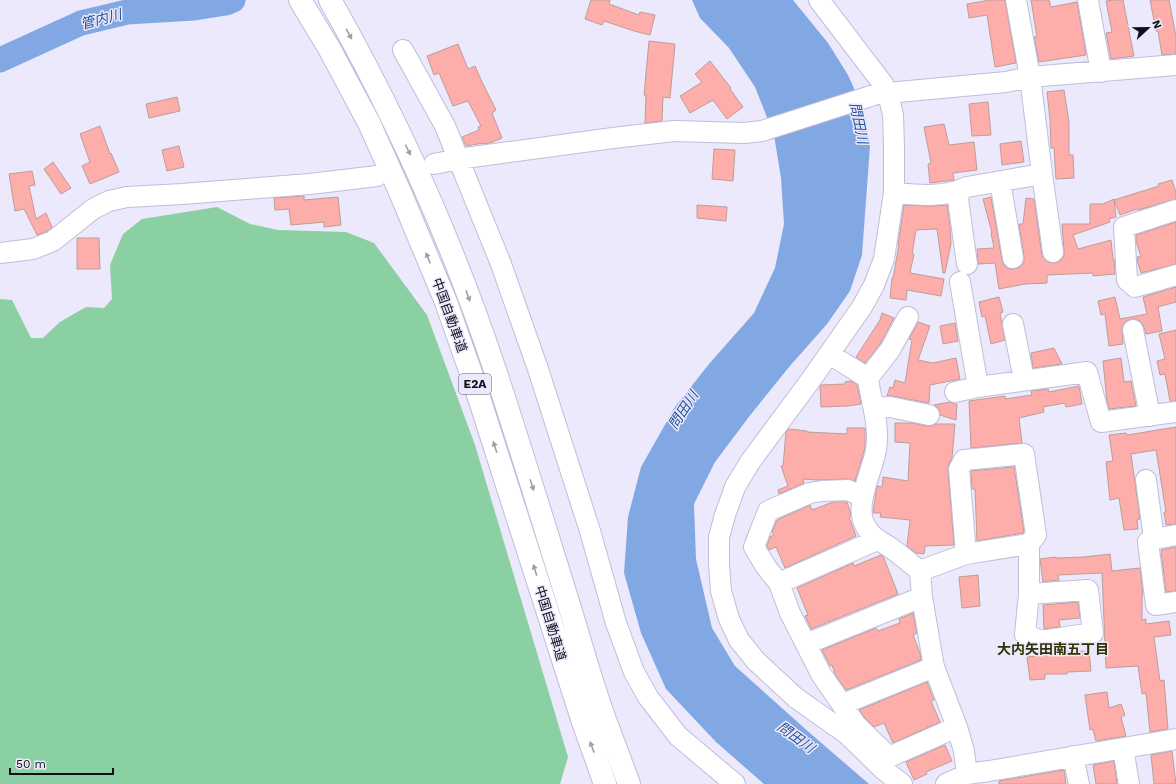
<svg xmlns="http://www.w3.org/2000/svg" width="1176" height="784" viewBox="0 0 1176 784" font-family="'Work Sans','Noto Sans JP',sans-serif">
	<rect width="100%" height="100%" fill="#ebe9fb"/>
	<!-- forest -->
	<path fill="#8ad0a3" d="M217 207 250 224 278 230 346 232 374 243 427 315 475 445 568 757 560 784H0V299L12 300 31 338H43L60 322 86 307 104 308 112 299 110 265 123 234 142 219Z"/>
	<!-- water -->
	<path fill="#82a8e3" d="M692 0H793L828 43 848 75 863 108 870 146 862 255 850 291 827 324 789 367 748 418 715 462 694 504 696 559 712 628 735 666 811 734 869 784H764L716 742 666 689 641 633 624 573 628 517 641 467 675 407 709 364 754 313 775 268 784 224 781 178 774 135 755 87 729 48 700 18Z"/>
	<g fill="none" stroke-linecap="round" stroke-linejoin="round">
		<!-- river -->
		<path stroke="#82a8e3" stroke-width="25" d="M0 60 81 23 127 12 194 8 226 3 233 0"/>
	</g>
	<!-- building -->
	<path fill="#feaeaa" stroke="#be9c9a" d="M591 0H610L609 4 639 15 640 12 655 15 650 35 634 31 604 21 602 25 585 19Z
		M990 0H1005L1016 63 995 67 987 15 969 18 967 4Z
		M1031 0H1049L1051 7 1077 2 1086 55 1039 62 1034 37H1037Z
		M1114 0H1123L1134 56 1111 59 1106 33 1112 32 1106 1Z
		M1150 0H1169L1176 36V54L1162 55 1158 31H1156Z
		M649 41 675 44 670 98 663 97 662 121 645 123 646 95H644Z
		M458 44 468 69 475 66 482 82 496 110 492 113 502 138 490 143 484 144V143L466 146 462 137 479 130 478 127 481 126 468 101 453 106 439 73 434 75 427 56Z
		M710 61 731 88 730 89 743 107 727 119 713 100 690 113 680 96 702 82 695 74Z
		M1064 90 1069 122V155H1073L1074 178 1056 179 1054 148H1051L1050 119 1047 92Z
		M177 97 180 111 149 118 146 104Z
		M988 102 991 135 972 136 969 104Z
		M944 124 949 145 974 142 977 170 953 173 954 180 930 183 928 164 931 163 924 127Z
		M100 126 110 154 111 153 119 172 90 184 82 166 90 162 80 134Z
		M1021 141 1024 162 1002 165 1000 144Z
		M179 146 184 167 167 171 162 150Z
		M714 149 735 150 733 181 712 179Z
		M53 162 71 188 61 194 44 169Z
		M32 171 35 185 29 186 36 219 46 213 52 227 47 231 37 235 24 209 15 211 9 174Z
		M1172 180 1176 192V199L1138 210 1137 209 1120 215 1114 200 1159 186 1158 184Z
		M304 196V200L338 197 341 225 324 227V222L291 225 289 209 275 210 274 198Z
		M991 197 1002 260 1004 266 1009 269H1015L1020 267 1024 262V256L1019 224H1023L1026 198 1034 199 1042 256 1048 262 1054 263 1060 261 1064 256V250L1062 224H1090V204H1103L1114 199 1116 217 1109 219 1110 222 1073 235 1078 249 1111 240 1113 259H1114L1115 274 1093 276V273L1047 275V283L1025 284 999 289 995 263 978 264 977 249 994 248 991 233H992L983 199Z
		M697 205 727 207 726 221 697 218Z
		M904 205 931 206 947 205 950 226 951 244 945 273H943L937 229 916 230 912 254H914L910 273 944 279 941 296 907 290 906 300 890 298 892 278H893L899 245H898Z
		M1176 222V264L1141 273 1138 263 1137 257H1141L1136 241V235Z
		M77 238H99L100 269H77Z
		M1176 287V302L1158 307 1162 331 1146 334 1144 327 1141 322 1136 319H1130L1125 322 1122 327 1123 344 1109 346 1105 314 1101 315 1098 301 1115 297 1120 319 1147 314 1143 297Z
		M999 297 1003 312 1000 313 1005 340 991 344 985 316 982 317 979 302Z
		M882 313 894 318 880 344 865 363 856 357 880 320Z
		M918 322 930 326 918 360 933 363 956 358 960 379 930 385 929 403 892 396H887L890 387 893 388 895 380 905 383 912 340 909 339Z
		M955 323 958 341 943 344 940 326Z
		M1176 330V401H1170L1165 374 1160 375 1157 361 1165 359 1159 334Z
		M1054 348 1062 364 1033 368 1031 353Z
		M1121 358 1124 382 1131 381 1136 406 1109 409 1107 401 1103 361Z
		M851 381 857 385 861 404 848 406 821 407 820 386 821 385 845 384V382Z
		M1079 386 1082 404 1066 407 1065 403 1043 407 1044 412 1019 418 1022 443 971 448 969 401 1005 396V399L1032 395 1031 391 1048 389 1049 392Z
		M950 402 953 403V404H957L956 420 940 415V411L937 407 934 405Z
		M895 423H913L927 426H932L936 424H955L952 458 949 464 948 470 954 545 925 546 924 554 916 553 907 546 910 520 880 517 881 513H873L876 492 877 486 882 487 883 477 908 481 910 443 895 442Z
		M1176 427V524L1166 525 1164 512H1166L1156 450 1131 454 1140 519 1137 520 1138 529 1124 530 1119 498 1110 500 1106 462 1113 461 1109 435 1126 433 1127 435Z
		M847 428H865V448L855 481 848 479 817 480 803 479 804 483 779 494 778 490 788 486 781 466H783L786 432 789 429 807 431V432L847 434Z
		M1014 467 1024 532 1023 533 977 541 975 489H972L971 471Z
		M833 502H847L850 511 851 516 849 517 856 536 785 568 776 547 769 550 767 546 770 537 774 535 772 532 777 520 810 505 812 510Z
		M1176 547V591L1166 592 1161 550Z
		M1110 554 1112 571 1140 568 1143 595H1142V620L1146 619V624L1169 621 1171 635 1154 637 1160 681 1164 680 1168 729 1150 732 1146 693 1142 694 1138 666 1106 668 1102 573 1058 575 1059 580 1043 582 1040 559 1055 557 1056 558 1084 557Z
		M881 555 883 556 898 594 811 629 805 616 808 615 797 588 853 563 854 566Z
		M978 575 980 606 962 608 959 577Z
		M1078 602 1080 618 1059 620 1060 627 1044 629 1043 605Z
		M913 613 917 633 913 635 920 653 921 660 846 690 835 674 832 665 830 666 822 650 876 628 878 631 900 623 899 619Z
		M1052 651H1067V652L1089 651 1091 671 1067 672V674H1045V679L1030 680 1027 657 1052 654Z
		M927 682 934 700 931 701 940 722 893 743 884 723 874 727 865 718 859 710Z
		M1107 692 1109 708 1121 704 1125 715 1121 717 1126 736 1096 741 1093 729 1090 730 1085 695Z
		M945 745 952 761 926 772 927 774 914 780 906 762Z
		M1172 751 1176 784H1154L1151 755Z
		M1114 761 1117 784H1096L1093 765Z
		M1064 770 1066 784H999V781Z"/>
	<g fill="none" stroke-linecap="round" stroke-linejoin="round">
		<defs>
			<path id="minor" d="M819 0 883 84 888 94 893 115 894 146V193L884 259 874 285 862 307 810 381 750 462 735 487 725 515 719 537V564L721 591 729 619 739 640 756 661 796 698 847 734 884 770 902 784
				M1016 0 1030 77 1042 174 1053 252
				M1088 0 1101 72
				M403 50 445 126 501 264 538 369 590 531 616 623 634 672 648 697 678 736 735 784
				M434 164 458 159 613 138 674 131 744 133 762 131 877 94 1006 82 1030 77 1176 65
				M1000 181 1013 258
				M957 192 967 264
				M894 193C918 195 945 198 967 187L1042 174
				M1176 210 1124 227 1127 280 1135 287 1176 275
				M0 253 33 249 53 241 93 209 109 201 127 197 182 194 310 184 377 176
				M960 282 978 387 1087 372 1101 422 1176 412
				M908 317 890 350 868 378C871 403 880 424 876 450 872 472 853 507 866 527 873 539 881 541 891 548 901 555 911 564 920 571L922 597 934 667 957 727 964 751 967 774
				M1013 324 1024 380
				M1133 330 1150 416
				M829 354 868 378
				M955 392 978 387
				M875 408 890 407 929 415
				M1146 480 1154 539
				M863 497 848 490 822 491 810 493 768 511 754 547 766 567 779 583 790 613 821 674 856 725 889 757 957 727
				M1176 535 1154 539 1148 542 1156 605 1176 602
				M966 554 959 469 964 460 1024 454 1036 535 1029 544
				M920 571 966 554 1029 544V594L1025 634 1041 641 1093 633 1088 590 1029 594
				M779 583 877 540
				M806 644 922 597
				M843 704 934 667
				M1123 748 1129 784
				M1073 756 1079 784
				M946 784 967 774 989 771 1176 739"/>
			<path id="highway" d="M300 0 329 48 369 123 400 192 446 302 473 379 582 719 605 784
				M330 0C397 118 452 241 495 370 521 449 545 528 570 608 581 644 591 681 604 717 612 739 621 762 629 784"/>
		</defs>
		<!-- minor casing -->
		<use href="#minor" stroke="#c0bdda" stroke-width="22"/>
		<!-- highway casing -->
		<use href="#highway" stroke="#c0bdda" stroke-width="24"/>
		<!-- minor -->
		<use href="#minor" stroke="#fff" stroke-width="20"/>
		<!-- highway -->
		<use href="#highway" stroke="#fff" stroke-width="22"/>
	</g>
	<!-- one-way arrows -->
	<defs><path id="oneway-solid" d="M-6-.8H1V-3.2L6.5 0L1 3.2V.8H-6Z"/></defs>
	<g fill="#a09fa3">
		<use href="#oneway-solid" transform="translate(349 34) rotate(61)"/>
		<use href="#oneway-solid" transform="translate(408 150) rotate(64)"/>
		<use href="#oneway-solid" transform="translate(428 258) rotate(-112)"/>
		<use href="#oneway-solid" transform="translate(468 296) rotate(70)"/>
		<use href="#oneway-solid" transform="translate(495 447) rotate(-108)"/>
		<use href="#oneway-solid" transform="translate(532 485) rotate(72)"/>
		<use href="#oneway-solid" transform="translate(535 570) rotate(-107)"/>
		<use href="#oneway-solid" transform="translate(592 747) rotate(-110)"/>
	</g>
	<g text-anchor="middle" stroke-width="3" stroke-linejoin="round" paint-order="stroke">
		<!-- shield labels -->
		<rect fill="#ebe9fb" stroke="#52505d" stroke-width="1" x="459" y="374" width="32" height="20" rx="3"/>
		<g font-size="12" font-weight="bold" fill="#110f19">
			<text x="475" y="388">E2A</text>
		</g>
		<!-- street labels -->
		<g font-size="13" fill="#110f19" stroke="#ebe9fb">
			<text transform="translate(450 315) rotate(70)" y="5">中国自動車道</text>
			<text transform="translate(551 623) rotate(73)" y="5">中国自動車道</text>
		</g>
		<!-- water labels -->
		<g font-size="14" font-style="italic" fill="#26539a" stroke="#ebe9fb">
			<text transform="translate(101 19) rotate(-15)" y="5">管内川</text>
			<text transform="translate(859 123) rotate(78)" y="5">問田川</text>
			<text transform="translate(683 410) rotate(-57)" y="5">問田川</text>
			<text transform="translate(796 737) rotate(36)" y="5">問田川</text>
		</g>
		<!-- neighbourhood labels -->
		<g font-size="14" font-weight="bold" fill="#313106" stroke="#ebe9fb">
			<text x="1053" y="654">大内矢田南五丁目</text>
		</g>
	</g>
	<!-- north arrow -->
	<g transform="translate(1148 28) rotate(68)" stroke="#ebe9fb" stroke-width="3" paint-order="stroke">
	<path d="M0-3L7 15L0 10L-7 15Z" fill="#110f19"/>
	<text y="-6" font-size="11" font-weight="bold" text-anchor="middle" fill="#110f19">N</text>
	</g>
	<!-- scale -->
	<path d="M10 768v6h103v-6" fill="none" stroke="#110f19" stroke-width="2"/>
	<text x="16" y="768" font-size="12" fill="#110f19" stroke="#ebe9fb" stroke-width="3" paint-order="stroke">50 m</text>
</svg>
